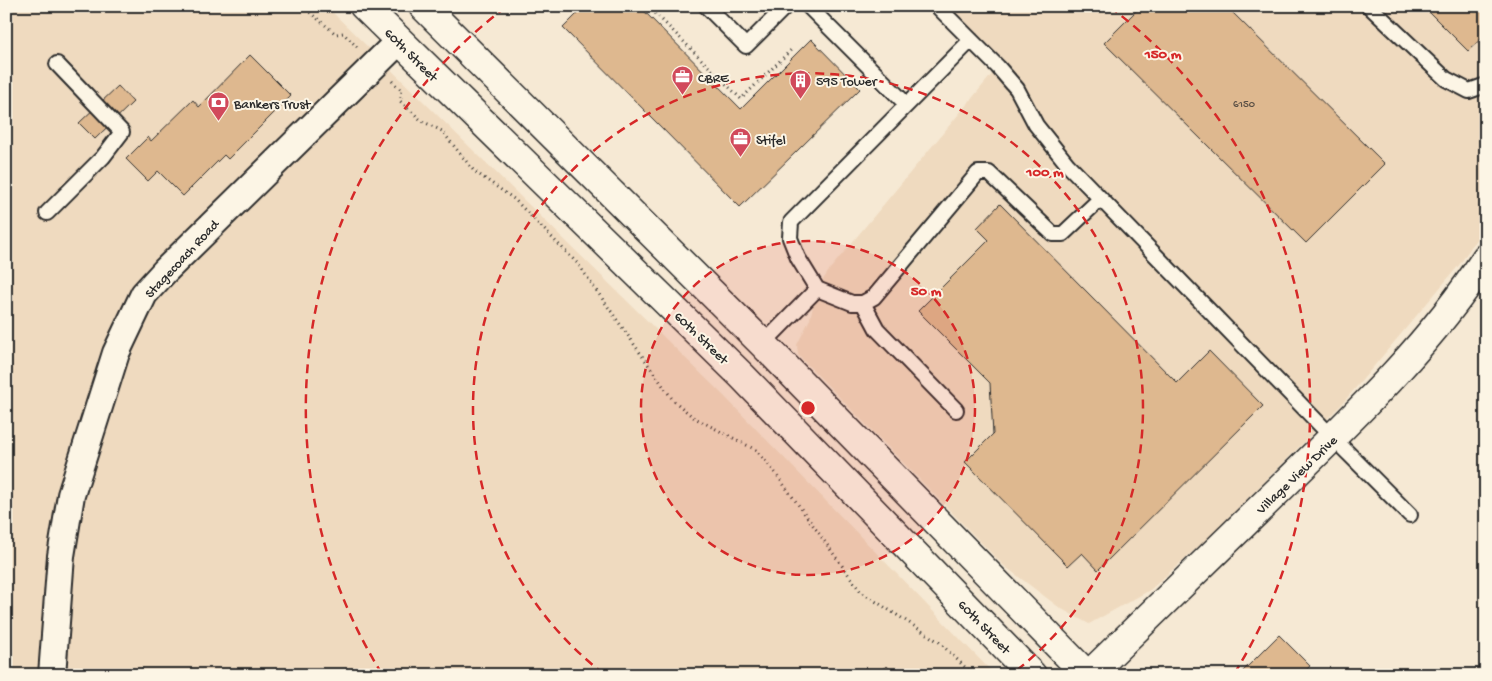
<svg xmlns="http://www.w3.org/2000/svg" width="1492" height="681" viewBox="0 0 1492 681" font-family="'Gochi Hand',sans-serif">
	<rect width="100%" height="100%" fill="#f6e9d4"/>
	<filter id="ink" filterUnits="userSpaceOnUse"><feTurbulence type="fractalNoise" baseFrequency=".02" numOctaves="2"/><feDisplacementMap in="SourceGraphic" scale="10" xChannelSelector="R" yChannelSelector="G"/><feConvolveMatrix kernelMatrix="1 2 1 2 8 2 1 2 1" color-interpolation-filters="sRGB"/></filter>
	<g filter="url(#ink)">
		<!-- built -->
		<path fill="#efdabf" d="M6 6H326L723 395 995 675H6Z
			M937 6H1486V224L1460 264 1342 404 1210 536 1150 590 1089 624 1060 608 1003 565 798 355 797 345 810 319 817 289 830 269 998 67Z"/>
		<!-- building -->
		<path fill="#deb88f" stroke="#2b2b2b" d="M570 6H639L741 109 811 39 860 89 740 207 563 28 578 13Z
			M1141 6H1226L1385 164 1306 243 1104 43Z
			M1423 6H1486V34L1468 51Z
			M250 55 291 96 228 159 224 155 183 196 158 171 148 181 126 159 148 137 151 141 193 100 199 107Z
			M118 86 133 102 95 139 79 123Z
			M1000 204 1177 383 1209 351 1263 406 1098 570 1082 553 1068 566 965 462 993 434 990 383 918 311 989 240 977 228Z
			M1279 635 1310 666 1302 674 1303 675H1239Z
			M887 666 895 675H876Z"/>
		<g fill="none" stroke-linecap="round" stroke-linejoin="round">
			<defs>
				<path id="lane" d="M706 6 746 46 786 6
					M808 6 906 104
					M937 6 998 67 1017 89 1036 125 1068 165 1333 438 1410 515
					M1369 6 1446 79 1469 91 1486 85
					M971 40 791 222 790 238 798 258 817 289 852 303H863L874 297 978 173H989L1053 234H1063L1100 199
					M47 213 103 157 122 132 57 64
					M863 303 877 329 956 410
					M763 344 817 289"/>
				<path id="street" d="M52 675 61 556 71 495 116 353 144 294 165 271 399 41"/>
				<path id="secondary" d="M364 6 742 376 1032 675
					M423 6 763 344 1087 675
					M1089 675C1155 610 1221 546 1287 482 1359 412 1431 343 1486 258"/>
			</defs>
			<!-- lane casing -->
			<use href="#lane" stroke="#2b2b2b" stroke-width="18"/>
			<!-- street casing -->
			<use href="#street" stroke="#2b2b2b" stroke-width="30"/>
			<!-- secondary casing -->
			<use href="#secondary" stroke="#2b2b2b" stroke-width="31"/>
			<!-- path -->
			<path stroke="#2b2b2b" stroke-width="3" stroke-dasharray="1 4" stroke-linecap="butt" d="M302 6 336 34 343 33 359 49
				M648 6 741 99 793 48
				M392 81 402 91 400 101 422 121 442 131 474 171 514 199 578 264 673 400 693 417 756 450 774 471 861 592 939 642 973 675"/>
			<!-- lane -->
			<use href="#lane" stroke="#fcf5e5" stroke-width="14"/>
			<!-- street -->
			<use href="#street" stroke="#fcf5e5" stroke-width="26"/>
			<!-- secondary -->
			<use href="#secondary" stroke="#fcf5e5" stroke-width="28"/>
		</g>
	</g>
	<!-- distance rings -->
	<circle cx="808" cy="408" r="167" fill="#d62828" fill-opacity=".12"/>
	<g fill="none" stroke="#d62828" stroke-width="2.5" stroke-dasharray="9 6">
		<circle cx="808" cy="408" r="167"/>
		<path d="M604 674A335 335 0 1 1 1012 674"/>
		<path d="M382 674A502 502 0 0 1 506 7M1110 7A502 502 0 0 1 1234 674"/>
	</g>
	<!-- icons -->
	<defs>
		<symbol id="office-pin" viewBox="-11 -11 22 30"><path d="M0 17L-7.5 6A9.5 9.5 0 1 1 7.5 6Z" fill="#d1495b" stroke="#fcf5e5"/><path d="M-6-3h4V-5.5h4V-3h4V5H-6ZM-1-4.5V-3h2v-1.5ZM-6 0V1H6V0Z" fill="#fff"/></symbol>
		<symbol id="building-pin" viewBox="-11 -11 22 30"><path d="M0 17L-7.5 6A9.5 9.5 0 1 1 7.5 6Z" fill="#d1495b" stroke="#fcf5e5"/><path d="M-4-6H4V6H1V3H-1V6H-4ZM-2.5-4.3h1.7v1.8h-1.7ZM.8-4.3h1.7v1.8H.8ZM-2.5-1h1.7V.8h-1.7ZM.8-1h1.7V.8H.8Z" fill="#fff"/></symbol>
		<symbol id="bank-pin" viewBox="-11 -11 22 30"><path d="M0 17L-7.5 6A9.5 9.5 0 1 1 7.5 6Z" fill="#d1495b" stroke="#fcf5e5"/><path d="M-6-4H6V4H-6ZM0-2.3a2.3 2.3 0 1 0 0 4.6a2.3 2.3 0 1 0 0-4.6Z" fill="#fff"/></symbol>
	</defs>
	<g fill-rule="evenodd">
		<use href="#office-pin" x="670" y="64" width="25" height="34"/>
		<use href="#building-pin" x="788" y="68" width="25" height="34"/>
		<use href="#bank-pin" x="206" y="90" width="25" height="34"/>
		<use href="#office-pin" x="728" y="126" width="25" height="34"/>
	</g>
	<g text-anchor="middle" stroke-width="4" stroke-linejoin="round" paint-order="stroke">
		<!-- number labels -->
		<g font-size="11" fill="#584e44">
			<text x="1244" y="107">6150</text>
		</g>
		<!-- street labels -->
		<g font-size="14" fill="#2b2b2b" stroke="#fcf5e5">
			<text transform="translate(412 54) rotate(45)" y="5">60th Street</text>
			<text transform="translate(181 258) rotate(-47)" y="5">Stagecoach Road</text>
			<text transform="translate(702 337) rotate(44)" y="5">60th Street</text>
			<text transform="translate(1296 474) rotate(-44)" y="5">Village View Drive</text>
			<text transform="translate(985 626) rotate(46)" y="5">60th Street</text>
		</g>
		<!-- poi labels -->
		<g font-size="14" fill="#2b2b2b" stroke="#fcf5e5" text-anchor="start">
			<text x="698" y="82">CBRE</text>
			<text x="816" y="85">595 Tower</text>
			<text x="234" y="108">Bankers Trust</text>
			<text x="756" y="144">Stifel</text>
		</g>
	</g>
	<circle cx="808" cy="408" r="8" fill="#d62828" stroke="#fcf5e5" stroke-width="2.5"/>
	<g font-size="15" text-anchor="middle" font-weight="bold" fill="#d62828" stroke="#fcf5e5" stroke-width="4" stroke-linejoin="round" paint-order="stroke">
		<text x="1163" y="58">150 m</text>
		<text x="1045" y="176">100 m</text>
		<text x="926" y="295">50 m</text>
	</g>
	<!-- margin -->
	<rect width="1492" height="681" fill="none" stroke="#fcf5e5" stroke-width="25"/>
	<rect x="12" y="12" width="1467" height="656" fill="none" stroke="#2b2b2b" stroke-width="2" filter="url(#ink)"/>
</svg>
